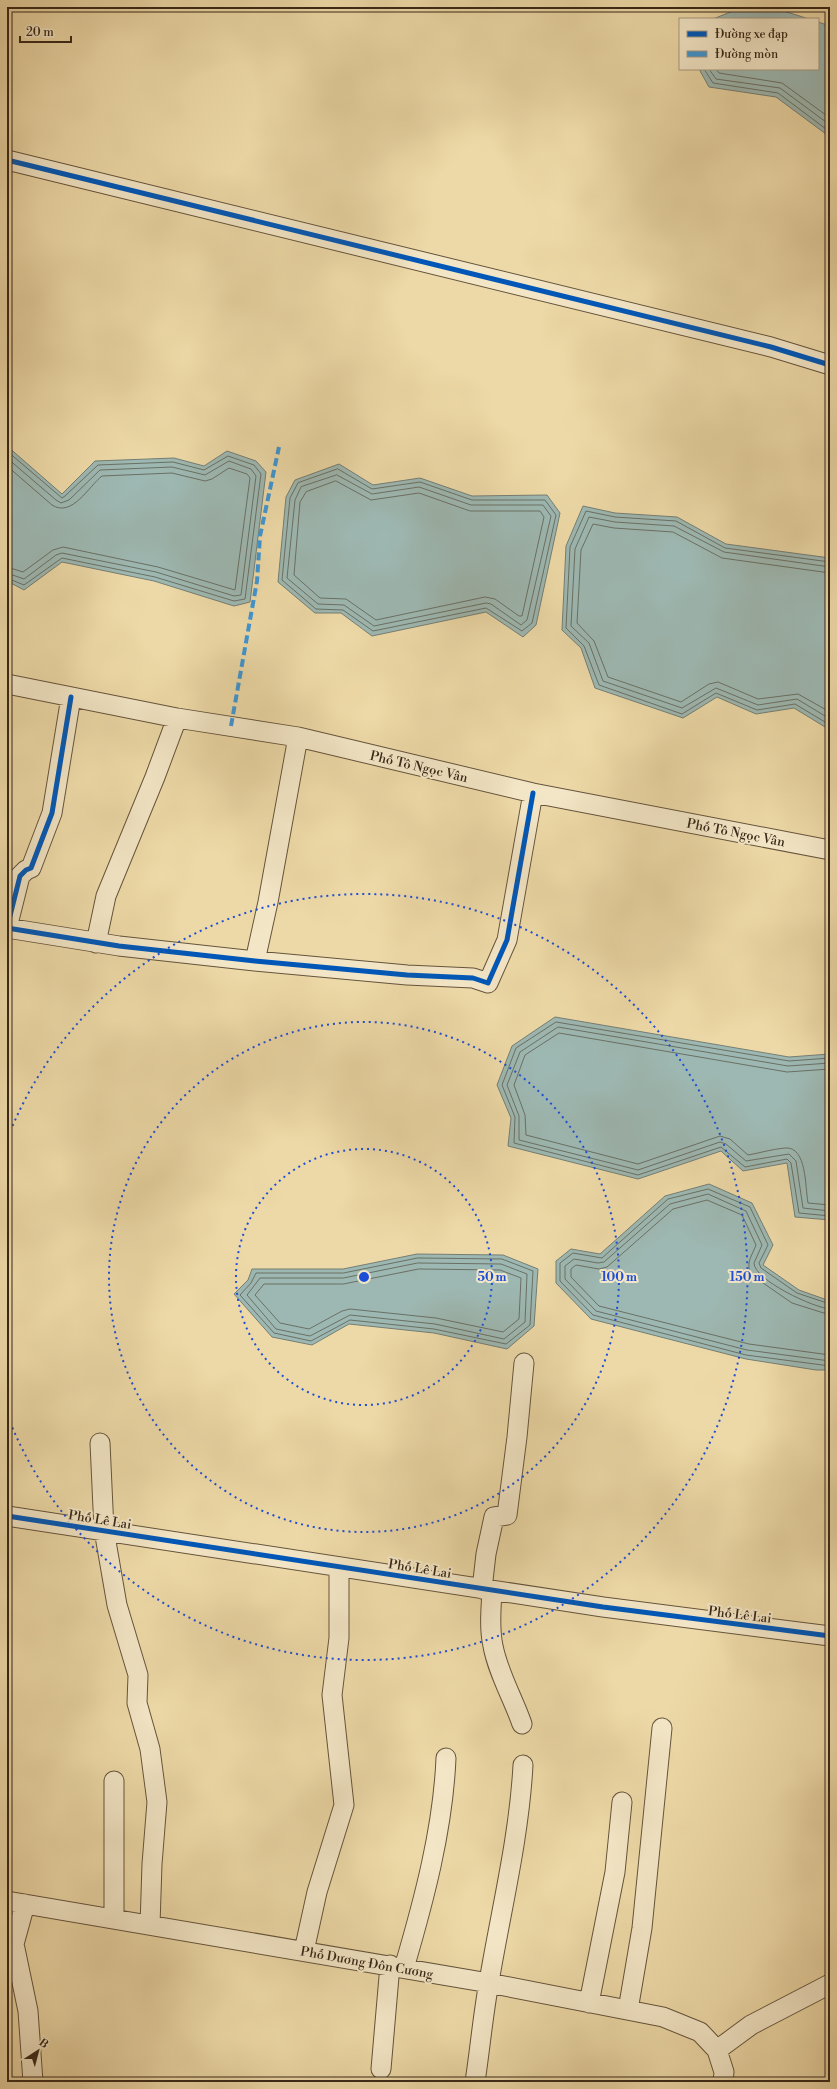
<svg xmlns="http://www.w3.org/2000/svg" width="837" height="2089" viewBox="0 0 837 2089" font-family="'Libre Bodoni',serif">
	<rect width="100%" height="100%" fill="#edd9a7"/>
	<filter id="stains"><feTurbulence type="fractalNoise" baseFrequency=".005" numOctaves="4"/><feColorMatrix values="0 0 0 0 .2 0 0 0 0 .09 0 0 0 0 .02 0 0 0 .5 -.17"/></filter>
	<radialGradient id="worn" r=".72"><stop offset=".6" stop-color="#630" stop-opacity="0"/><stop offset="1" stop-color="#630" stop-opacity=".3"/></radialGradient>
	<!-- water -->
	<path fill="#9db8b2" stroke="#757e74" d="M743 7H771L809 19H713Z
		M818 22 830 26V137L776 97 709 87 699 69H818Z
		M7 446 62 494 95 461 174 458 204 466 227 451 256 461 266 472 250 602 234 606 154 581 62 562 24 590 7 581Z
		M339 464 373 485 420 478 472 496 547 495 560 513 536 625 523 637 486 612 372 636 341 613H315L278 582 286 497 295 480Z
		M583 506 615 513 677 517 726 544 830 558V730L794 708 756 714 717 697 683 718 595 688 581 648 562 630 566 546Z
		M555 1017 789 1057 830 1054V1220L795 1217 787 1163 743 1171 721 1151 638 1179 508 1146 511 1118 497 1085 512 1046Z
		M709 1184 752 1203 773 1245 763 1265 799 1290 830 1301V1370H816L746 1359 591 1319 556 1283V1261L571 1249 600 1254 665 1196Z
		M417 1254 503 1255 538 1269 534 1326 507 1349 434 1333 349 1324 312 1345 272 1337 234 1294 248 1280 252 1269H343Z"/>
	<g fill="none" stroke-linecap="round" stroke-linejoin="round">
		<!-- shore -->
		<path stroke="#6a7065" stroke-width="1" d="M704 69 713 83 778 93 830 132
			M709 69 716 79 780 88 830 125
			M716 69 719 73 782 83 830 118
			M7 451 62 498 65 496 98 465 173 462 204 470 228 456 254 465 261 474 245 599 234 601 155 577 62 558 24 585 7 578
			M7 458 56 500 61 503 69 500 100 470 172 467 205 475 229 461 251 469 256 476 241 595 234 596 156 572 62 553 56 555 24 579 7 573
			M7 466 52 505C72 518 89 486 102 476L172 473 205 481 212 479 229 468 247 474 250 478 235 590 158 567 63 547 53 550 23 572 7 567
			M338 469 372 489 420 482 472 500H545L556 515 532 623 522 631 486 608 373 631 343 610 316 609 282 580 290 498 298 483Z
			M337 475 372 494 419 487 471 505H543L551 516 527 620 521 625 491 604 486 603 374 626 344 605 318 604 287 578 295 500 301 487Z
			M336 481 371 500 419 493 470 511H540L544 517 522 616H519L495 599 485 597 376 620 346 599 320 598 294 575 300 502 306 492Z
			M830 562 725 548 676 521 615 517 586 511 570 547 566 628 584 646 599 685 682 714 716 693 757 710 795 704 830 725
			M830 567 724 552 674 526 615 522 589 517 575 549 571 626 589 643 603 681 682 708 716 688 758 705 797 699 830 719
			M830 573 722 558 673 532 614 528 593 524 581 550 577 623 594 641 608 677 681 702 709 684 718 682 758 699 798 694 830 712
			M830 1058 789 1061 556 1022 516 1048 502 1085 515 1117 514 1143 638 1175 721 1147 745 1167 787 1159 791 1163 799 1213 830 1216
			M830 1063 788 1066 558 1027 520 1052 507 1085 519 1116V1140L638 1170 720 1142 726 1144 746 1161 789 1154 796 1161 803 1208 830 1211
			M830 1069 787 1072 559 1033 525 1055 514 1085 525 1115 526 1135 638 1164 720 1136 730 1139 748 1155C760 1153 772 1149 785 1148 807 1146 805 1187 808 1203L830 1205
			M418 1258 502 1259 533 1271 530 1325 506 1344 434 1329 350 1320 311 1341 274 1333 240 1295 251 1283 256 1273H343Z
			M418 1263 501 1264 527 1274 525 1322 504 1339 435 1324 350 1315 310 1336 276 1329 247 1295 260 1278H343Z
			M419 1269 500 1270 521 1278 519 1319 503 1332 436 1318 350 1309 342 1311 309 1329 280 1323 255 1295 264 1284H343Z
			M830 1304 797 1293 761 1268 759 1263 768 1245 750 1207 708 1189 668 1199 602 1258 573 1253 560 1263V1281L593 1315 746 1355 830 1366
			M830 1309C814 1308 754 1280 754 1263L762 1245 746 1211 708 1194 670 1204 604 1262 598 1263 574 1259 565 1266V1279L596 1311 747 1350 830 1361
			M830 1315 792 1303 753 1276C744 1265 752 1256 756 1245L742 1215 707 1200 673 1209 607 1267 599 1269 576 1265 571 1269V1277L599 1306 749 1344 830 1355"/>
		<defs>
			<path id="street" d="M7 160 771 347 830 365
				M7 684 177 718 298 737 533 793 830 850
				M71 697 52 813 31 868 26 870 20 876 7 928 119 946 255 961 407 975 473 978 488 983 507 940 533 793
				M96 943 106 896 155 777 177 718
				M255 961 268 902 298 737
				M100 1443 104 1530 117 1605 138 1675 137 1703 150 1749 157 1802 152 1864 150 1925
				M7 1516 603 1607 830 1636
				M482 1589 486 1554 494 1517 507 1515 517 1437 524 1363
				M492 1591C491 1609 489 1628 493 1646 498 1673 513 1698 522 1724
				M114 1781V1919
				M7 1901 489 1983 663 2017 700 2032 717 2050 724 2072 723 2082
				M25 1904 14 1944 28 2011 33 2082
				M304 1951 317 1892 344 1805 332 1695 339 1638V1567
				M404 1968C424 1900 443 1829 446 1758
				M589 2003 615 1872 622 1802
				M628 2010 642 1928 662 1728
				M717 2050 751 2025 830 1984
				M381 2069 390 1965
				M475 2082C480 2049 483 2015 489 1982 501 1910 519 1839 523 1765"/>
		</defs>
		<!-- street casing -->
		<use href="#street" stroke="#65543c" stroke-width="21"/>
		<!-- street -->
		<use href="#street" stroke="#f3e6c6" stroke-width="19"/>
		<!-- quiet -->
		<path stroke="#3e96d4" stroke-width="4" stroke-dasharray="8 4" stroke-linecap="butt" d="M231 726 257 581 260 536 279 447"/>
		<defs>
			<path id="cycleway" d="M7 160 771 347 830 365
				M71 697 52 813 31 868 26 870 20 876 7 928 119 946 255 961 407 975 473 978 488 983 507 940 533 793
				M7 1516 603 1607 830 1636"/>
		</defs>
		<!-- cycleway casing -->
		<use href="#cycleway" stroke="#f3e6c6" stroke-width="8"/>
		<!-- cycleway -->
		<use href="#cycleway" stroke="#0057b8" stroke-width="5"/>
	</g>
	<!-- distance rings -->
	<g fill="none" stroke="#1d4ed8" stroke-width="2" stroke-dasharray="2 4">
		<circle cx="364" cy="1277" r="128"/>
		<circle cx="364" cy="1277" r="255"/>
		<path d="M8 1137A383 383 0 1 1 8 1417"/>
	</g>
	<g text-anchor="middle" stroke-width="4" stroke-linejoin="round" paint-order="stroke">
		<!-- street labels -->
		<g font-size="13" fill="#382718" stroke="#f3e6c6">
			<text transform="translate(419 766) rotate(13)" y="5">Phố Tô Ngọc Vân</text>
			<text transform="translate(736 832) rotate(11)" y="5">Phố Tô Ngọc Vân</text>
			<text transform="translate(100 1519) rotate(9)" y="5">Phố Lê Lai</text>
			<text transform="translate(420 1568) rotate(9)" y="5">Phố Lê Lai</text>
			<text transform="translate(740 1614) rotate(7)" y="5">Phố Lê Lai</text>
			<text transform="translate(367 1962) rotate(10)" y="5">Phố Dương Đôn Cương</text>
		</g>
	</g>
	<circle cx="364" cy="1277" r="6" fill="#1d4ed8" stroke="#f3e6c6" stroke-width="2"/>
	<g font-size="12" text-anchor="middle" font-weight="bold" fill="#1d4ed8" stroke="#f3e6c6" stroke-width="4" stroke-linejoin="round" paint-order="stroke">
		<text x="492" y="1281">50 m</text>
		<text x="619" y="1281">100 m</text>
		<text x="747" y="1281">150 m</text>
	</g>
	<!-- margin -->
	<rect width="837" height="2089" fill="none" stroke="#edd9a7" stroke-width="24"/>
	<rect x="8" y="8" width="821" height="2073" fill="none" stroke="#382718" stroke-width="2"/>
	<rect x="12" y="12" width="813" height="2065" fill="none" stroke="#382718"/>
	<!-- legend -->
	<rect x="679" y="18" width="140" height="52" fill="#f3e6c6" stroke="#a89a80"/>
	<rect x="687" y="31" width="20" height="6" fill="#0057b8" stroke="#a89a80"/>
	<text x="715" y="38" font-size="12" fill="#382718">Đường xe đạp</text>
	<rect x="687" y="51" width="20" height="6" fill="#3e96d4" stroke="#a89a80"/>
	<text x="715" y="58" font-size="12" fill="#382718">Đường mòn</text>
	<!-- north arrow -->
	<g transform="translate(38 2051) rotate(36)" stroke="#f3e6c6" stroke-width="3" paint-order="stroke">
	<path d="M0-3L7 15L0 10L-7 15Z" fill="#382718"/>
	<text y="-6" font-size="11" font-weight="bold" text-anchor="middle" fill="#382718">B</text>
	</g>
	<!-- scale -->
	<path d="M20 36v6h51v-6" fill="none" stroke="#382718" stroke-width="2"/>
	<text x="26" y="36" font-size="12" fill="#382718" stroke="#f3e6c6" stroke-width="3" paint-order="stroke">20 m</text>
	<rect width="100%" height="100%" filter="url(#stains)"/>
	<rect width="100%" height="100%" fill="url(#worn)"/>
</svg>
